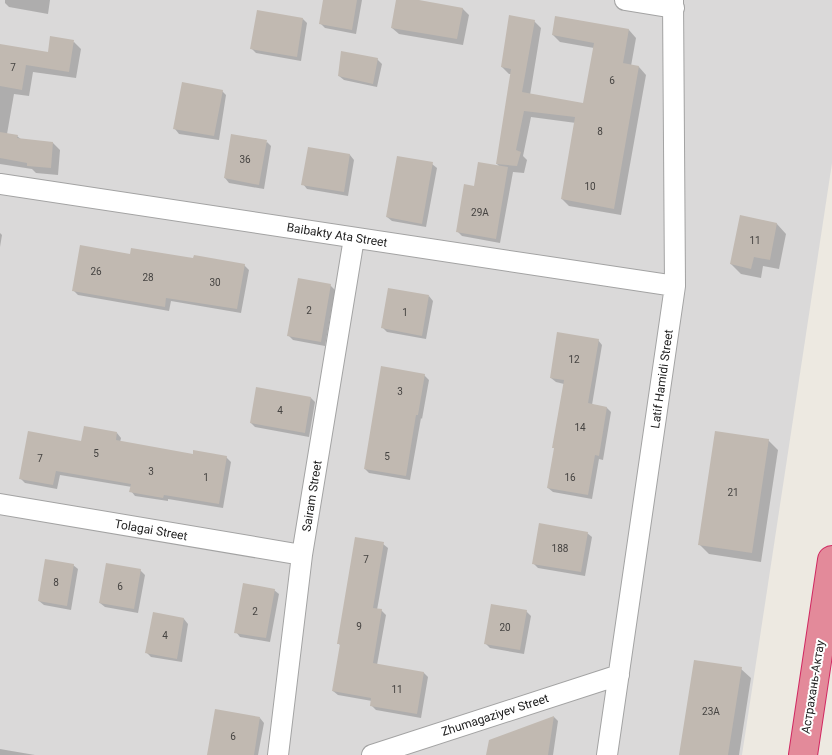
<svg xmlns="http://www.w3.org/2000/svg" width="832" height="755" viewBox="0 0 832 755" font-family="Roboto,sans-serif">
	<rect width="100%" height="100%" fill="#ede9e1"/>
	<!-- residential -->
	<path fill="#dad9d9" d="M0 0H832V163L742 755H0Z"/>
	<!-- shadow -->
	<path fill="#0003" d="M5 0H50L48 14 9 7 5 3Z
		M325 0H362L356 34 325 28 321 24Z
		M397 0H411L463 9 469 15 463 45 399 34 392 28Z
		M303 19 307 23 301 61 256 53 252 49Z
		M534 21 541 28 530 95 584 104 594 48 560 42 553 35 629 30 636 38 631 66 639 67 646 75 621 215 569 206 562 199 576 123 531 117 523 156 527 160 524 173 513 172 500 243 462 236 458 232 475 187 500 167 497 164 511 74H509L502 67Z
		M74 42 81 49 76 78 33 72 29 96 14 94 7 134 17 136 22 140 53 143 60 150 58 175 36 173 32 169 0 164V45L49 54Z
		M377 59 382 64 377 87 344 80 339 76Z
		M222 91 226 95 219 140 179 134 175 129Z
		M267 142 271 146 264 189 229 183 225 178Z
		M309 148 350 155 354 160 348 196 307 189 303 184Z
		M432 164 437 168 426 227 392 221 387 217Z
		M741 217 777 224 786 234 779 269 763 266 761 278 741 274 731 264Z
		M0 233 2 235 0 247Z
		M131 255 244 265 249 270 241 313 171 301 169 311 78 295 73 290Z
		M330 285 335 290 325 346 293 340 289 336Z
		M429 296 433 301 426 339 387 332 382 327Z
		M598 340 602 345 592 405 607 408 611 412 603 460 599 459 592 499 553 492 548 488 555 449 553 447 564 384 556 382 551 378Z
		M424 375 429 380 422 419 421 418 410 480 369 473 365 469Z
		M311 398 315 402 309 437 255 427 251 423Z
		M117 433 121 438 120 442 194 455 226 457 231 462 223 508 168 499V501L135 496 131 491 132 487 60 475 57 489 25 483 21 479 82 442Z
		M768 440 778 450 761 562 709 554 699 544Z
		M587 533 592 537 585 576 538 568 533 563Z
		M383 544 388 548 377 610H381L386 615 377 665 424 673 428 677 421 718 376 710 371 705 372 701 338 695 333 691 341 646 338 643Z
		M73 565 78 569 71 610 44 605 39 601Z
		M140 570 145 575 138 613 105 607 100 603Z
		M274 590 279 594 270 642 240 637 236 632Z
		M526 611 531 616 524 654 490 648 485 643Z
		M154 614 184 619 188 624 182 662 151 657 147 653Z
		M741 669 751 678 739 755H681Z
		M554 717 558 721 553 755H488Z
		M260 718 264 723 258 755H208Z
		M0 749 35 755H0Z"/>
	<!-- building -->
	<path fill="#c1b9b1" d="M323 0H357L352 30 319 24Z
		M396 0H419L463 8 457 39 391 28Z
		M257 10 303 18 297 57 250 49Z
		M509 15 535 20 522 92 583 103 594 43 552 35 555 16 629 29 623 63 639 66 614 209 561 199 575 117 524 111 516 150 521 152 517 166 496 164 511 69 501 67Z
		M50 36 74 40 69 72 26 65 22 90 0 86V44L48 52Z
		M341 51 378 58 373 84 338 76Z
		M182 82 223 90 214 136 173 129Z
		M0 132 18 135 17 138 53 142 51 168 27 166V163L0 158Z
		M231 134 267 140 259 185 224 178Z
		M308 147 350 154 344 192 301 185Z
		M397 156 433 162 422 224 386 217Z
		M478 162 508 167 496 239 456 232 464 184 474 186Z
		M740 215 777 223 770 260 754 257 751 269 730 264Z
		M80 245 130 254 131 248 193 258 194 255 245 264 237 309 166 298 165 307 72 291Z
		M298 278 331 284 321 342 287 336Z
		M388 288 429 295 422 336 381 328Z
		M557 332 599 339 588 403 607 407 599 456 595 455 588 495 547 488 554 448H552L564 380 550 378Z
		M381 366 425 374 418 415H416L406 476 364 469Z
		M256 387 311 397 305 433 250 423Z
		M84 426 117 432 116 440 193 454V450L227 456 219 504 164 495 163 498 129 492 131 484 56 471 53 485 19 479 28 431 81 441Z
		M715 431 769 439 752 553 698 545Z
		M539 523 588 532 581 572 532 564Z
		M355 537 384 542 373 608 382 609 373 663 424 672 417 714 370 706 371 698 332 691 340 644H337Z
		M45 559 74 564 67 606 38 601Z
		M106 563 141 569 134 609 99 603Z
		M243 583 275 589 266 638 234 633Z
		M491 604 527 610 520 650 484 644Z
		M153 612 184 618 177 659 145 653Z
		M694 660 742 667 728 755H679Z
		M215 709 260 717 254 755H207Z
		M554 716 548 755H486L489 740Z"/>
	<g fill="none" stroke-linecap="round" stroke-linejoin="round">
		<defs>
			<path id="street" d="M625 0 674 8
				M0 184 675 286
				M0 504 302 555
				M278 755 302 555 354 238
				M372 755 619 675
				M607 755 675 286 673 0"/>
			<path id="highway" d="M803 755 832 560"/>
		</defs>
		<!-- street casing -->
		<use href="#street" stroke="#a3a3a3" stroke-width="22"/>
		<!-- highway casing -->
		<use href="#highway" stroke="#d12861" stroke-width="30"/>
		<!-- street -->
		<use href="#street" stroke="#fff" stroke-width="20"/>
		<!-- highway -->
		<use href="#highway" stroke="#e38a9a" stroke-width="28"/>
	</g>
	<g text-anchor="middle" stroke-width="4" stroke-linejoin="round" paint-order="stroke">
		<!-- number labels -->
		<g font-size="10" fill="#454341">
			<text x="13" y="71">7</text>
			<text x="612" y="84">6</text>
			<text x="600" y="135">8</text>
			<text x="245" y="163">36</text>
			<text x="590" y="190">10</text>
			<text x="480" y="216">29А</text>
			<text x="755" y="244">11</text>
			<text x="96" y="275">26</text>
			<text x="148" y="281">28</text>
			<text x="215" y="286">30</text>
			<text x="309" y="314">2</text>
			<text x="405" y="316">1</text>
			<text x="574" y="363">12</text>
			<text x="400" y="395">3</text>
			<text x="280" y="414">4</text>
			<text x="580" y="431">14</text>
			<text x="96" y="457">5</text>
			<text x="387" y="460">5</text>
			<text x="40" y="462">7</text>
			<text x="151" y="475">3</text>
			<text x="206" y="481">1</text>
			<text x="570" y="481">16</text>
			<text x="733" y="496">21</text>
			<text x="560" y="552">188</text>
			<text x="366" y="563">7</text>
			<text x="56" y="586">8</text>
			<text x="120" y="590">6</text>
			<text x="255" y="615">2</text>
			<text x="359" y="630">9</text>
			<text x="505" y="631">20</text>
			<text x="165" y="639">4</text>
			<text x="397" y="693">11</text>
			<text x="711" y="715">23А</text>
			<text x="233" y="740">6</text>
		</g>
		<!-- street labels -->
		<g font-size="12" fill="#1c1c1c" stroke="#fff">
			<text transform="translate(337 235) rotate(9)" y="4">Baibakty Ata Street</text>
			<text transform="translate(662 379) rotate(-82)" y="4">Latif Hamidi Street</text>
			<text transform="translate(312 496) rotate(-81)" y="4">Sairam Street</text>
			<text transform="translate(151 530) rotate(10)" y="4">Tolagai Street</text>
			<text transform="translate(813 687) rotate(-81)" y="4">Астрахань-Актау</text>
			<text transform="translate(495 715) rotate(-18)" y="4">Zhumagaziyev Street</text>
		</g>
	</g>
</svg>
